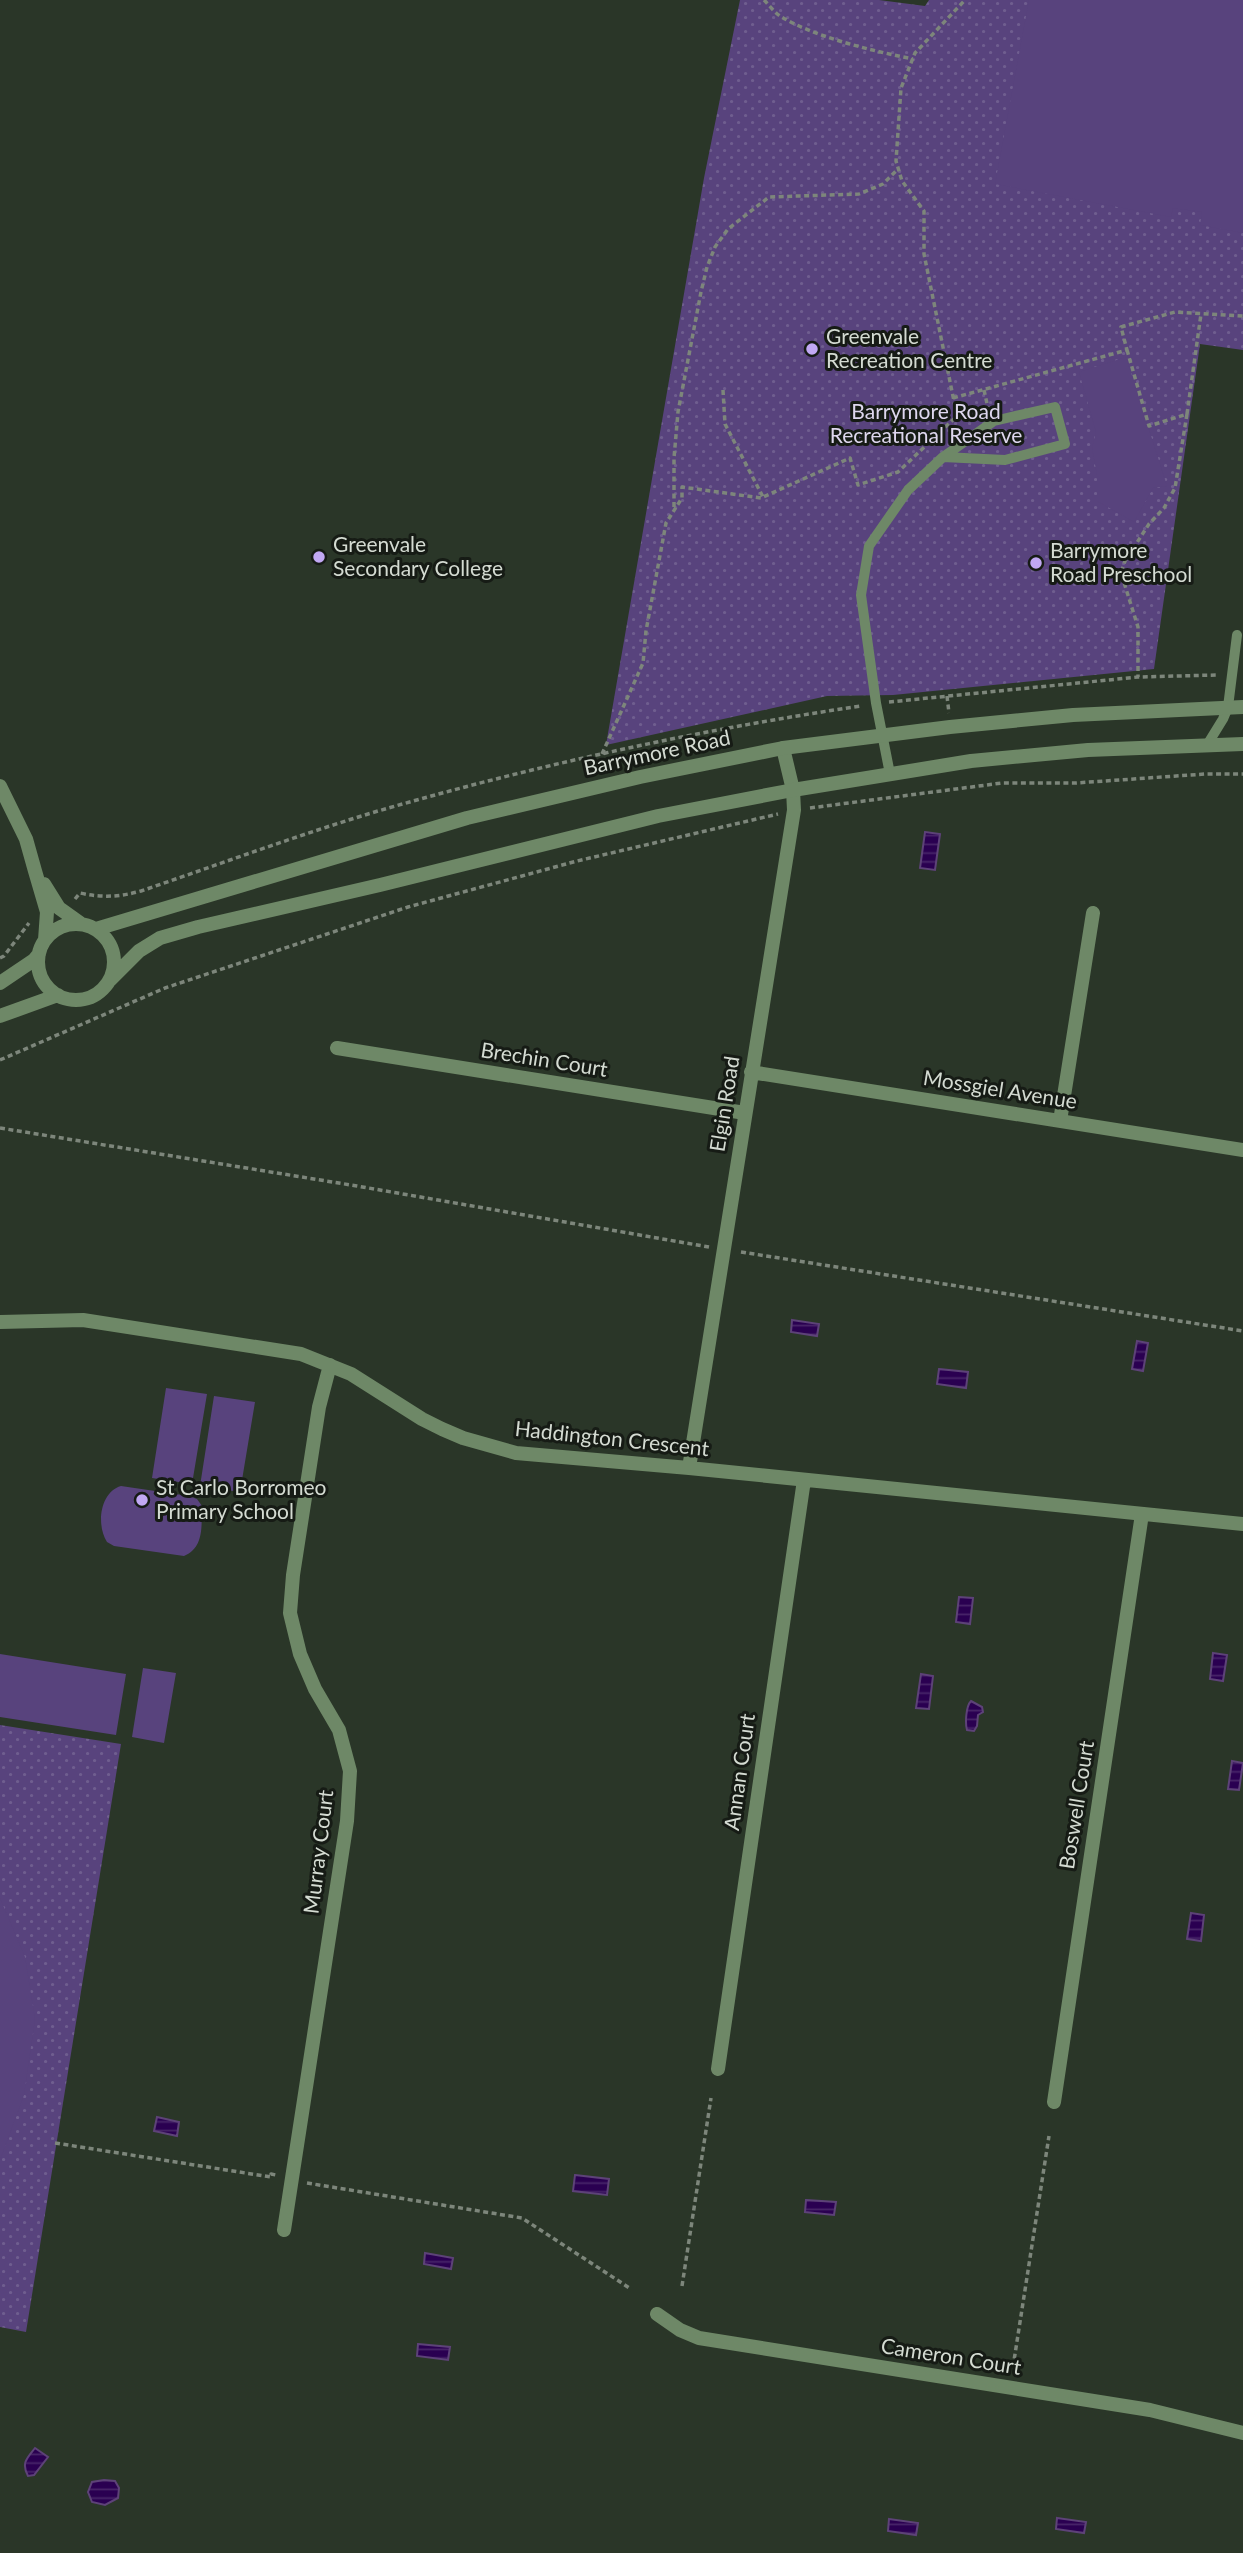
<svg xmlns="http://www.w3.org/2000/svg" width="1243" height="2553" viewBox="0 0 1243 2553" font-family="Lato,sans-serif">
	<defs>
		<pattern id="park-dots" width="8" height="8" patternUnits="userSpaceOnUse" patternTransform="scale(1.75)"><rect width="8" height="8" fill="#58437d"/><path d="M2 2h.1M6 6h.1" fill="none" stroke="#6f5e8f" stroke-width="1.8" stroke-linecap="round"/></pattern>
		<pattern id="water-rules" width="6" height="5" patternUnits="userSpaceOnUse" patternTransform="scale(1.75)"><rect width="6" height="5" fill="#2a0051"/><path d="M0 2.5h6" fill="none" stroke="#482569"/></pattern>
	</defs>
	<rect width="100%" height="100%" fill="#2a3628"/>
	<!-- park -->
	<path fill="url(#park-dots)" d="M740 0H879L925 6 929 0H1243V350L1200 344 1154 669 893 695 827 696 606 745 704 178Z
		M0 1725 121 1744 26 2332 0 2327Z"/>
	<!-- pitch -->
	<path fill="#58437d" d="M1029 0H1243V233L1200 225 1202 212 1173 208 1171 217 995 184Z
		M1126 357 1167 486 1153 488 1134 522 1097 501V475L1092 448 1096 432 1079 372Z
		M166 1388 207 1394 192 1484 152 1478Z
		M214 1396 255 1402 240 1492 200 1486Z
		M121 1486 189 1496 197 1499 202 1506C201 1525 205 1547 184 1556L114 1546 107 1542C96 1525 100 1492 121 1486Z
		M0 1654 126 1674 116 1735 0 1717Z
		M143 1668 176 1673 164 1743 132 1737Z
		M0 1898 25 1957 35 2019 24 2095 0 2160Z"/>
	<!-- water -->
	<path fill="url(#water-rules)" stroke="#5d4278" stroke-width="2" d="M925 832 940 834 935 870 920 868Z
		M792 1320 819 1324 817 1336 791 1332Z
		M1137 1341 1148 1343 1143 1371 1132 1369Z
		M939 1369 968 1372 966 1388 937 1384Z
		M959 1597 973 1598 970 1624 956 1622Z
		M1213 1653 1227 1655 1223 1681 1210 1679Z
		M921 1674 933 1676 929 1709 916 1708Z
		M971 1701 982 1707 983 1712 978 1715 977 1726 974 1731 967 1730C965 1723 966 1706 971 1701Z
		M1232 1761 1243 1763 1239 1790 1228 1789Z
		M1191 1913 1204 1915 1201 1941 1187 1939Z
		M157 2117 179 2122 177 2136 154 2131Z
		M575 2175 609 2179 607 2195 573 2191Z
		M806 2200 836 2202 834 2215 805 2212Z
		M425 2253 453 2258 451 2269 424 2264Z
		M418 2344 450 2347 448 2360 417 2356Z
		M35 2448 48 2457 34 2475 28 2476C21 2463 27 2458 35 2448Z
		M104 2480 115 2481 119 2488 118 2498 105 2505 92 2502 88 2492 92 2482Z
		M1057 2518 1086 2522 1084 2533 1056 2529Z
		M889 2519 918 2523 916 2535 888 2531Z"/>
	<g fill="none" stroke-linecap="round" stroke-linejoin="round">
		<!-- path -->
		<path stroke="#7d867b" stroke-width="3.5" stroke-dasharray="5 3.5" stroke-linecap="butt" d="M764 0C769 5 774 12 780 16 814 37 873 51 913 59
			M1127 350 1149 426 1187 414 1175 488 1164 508 1149 524 1125 561 1121 573 1138 627V677
			M723 390 725 424 763 497
			M984 390 988 408
			M953 398 1127 350 1121 327 1175 312 1243 316
			M1187 414 1201 314
			M674 507V458L678 412 701 292 707 267 715 247 728 229 769 197 859 194 883 184 898 169
			M947 696 949 713
			M889 702 1138 677 1216 675
			M602 754 643 663 646 631 666 523 682 498V487L761 498 850 458 858 485 898 472 957 416 924 254V211L902 181 896 161 901 88 915 53 965 0
			M810 808 1002 783H1076L1205 774H1243
			M75 899 80 893C103 898 119 897 141 891 220 864 298 835 378 811 537 765 698 730 861 706
			M0 958 4 956 29 923
			M0 1060 165 988 408 907 577 861 778 814
			M0 1128 357 1186 709 1247
			M741 1252 1243 1331
			M55 2143 271 2177V2174L276 2175
			M307 2183 522 2218 631 2289
			M682 2286 711 2098
			M1013 2367 1049 2136"/>
		<!-- service -->
		<path stroke="#6e8867" stroke-width="10" d="M1207 745 1223 719 1228 707 1237 635
			M890 774 876 703 861 595 869 546 908 490 943 457 994 421 1055 407 1065 444 1005 460 943 457"/>
		<!-- minor -->
		<path stroke="#6e8867" stroke-width="14" d="M337 1048 745 1113
			M751 1072 1243 1150
			M1060 1121 1093 913
			M0 1322 83 1320 301 1354 351 1374 422 1419 442 1429 463 1438 516 1453 689 1468 1243 1524
			M689 1468 794 810 793 790 783 748
			M718 2069 804 1480
			M1054 2102 1142 1514
			M284 2230 347 1821 350 1771 339 1730 315 1689 300 1654 290 1613 293 1575 319 1407 330 1365
			M657 2314 680 2330 699 2338 1150 2410 1243 2433"/>
		<!-- tertiary -->
		<path stroke="#6e8867" stroke-width="14" d="M0 786 26 839 35 871 47 912 45 940
			M44 884 59 908 80 923
			M38 962a38 38 0 1 1 76 0a38 38 0 1 1-76 0Z
			M96 929 467 818 640 777 783 748 950 727 1073 715 1243 707
			M110 980 139 951 160 938 198 927 380 885 658 816 793 790 971 761 1088 750 1243 744
			M0 983 34 960 39 954
			M0 1016 58 995"/>
	</g>
	<!-- markers -->
	<g fill="#c1a8f3" stroke="#161b15" stroke-width="2.5">
		<circle cx="812" cy="349" r="7"/>
		<circle cx="319" cy="557" r="7"/>
		<circle cx="1036" cy="563" r="7"/>
		<circle cx="142" cy="1500" r="7"/>
	</g>
	<g text-anchor="middle" stroke-width="6" stroke-linejoin="round" paint-order="stroke">
		<!-- poi labels -->
		<g font-size="21" fill="#d4dbd2" stroke="#161b15" text-anchor="start">
			<text x="826" y="344">Greenvale<tspan x="826" dy="24">Recreation Centre</tspan></text>
			<text x="333" y="552">Greenvale<tspan x="333" dy="24">Secondary College</tspan></text>
			<text x="1050" y="558">Barrymore<tspan x="1050" dy="24">Road Preschool</tspan></text>
			<text x="156" y="1495">St Carlo Borromeo<tspan x="156" dy="24">Primary School</tspan></text>
		</g>
		<!-- park labels -->
		<g font-size="21" fill="#ded7ee" stroke="#161b15">
			<text x="926" y="419">Barrymore Road<tspan x="926" dy="24">Recreational Reserve</tspan></text>
		</g>
		<!-- street labels -->
		<g font-size="21" fill="#d4dbd2" stroke="#161b15">
			<text transform="translate(657 753) rotate(-12)" y="7">Barrymore Road</text>
			<text transform="translate(544 1060) rotate(9)" y="7">Brechin Court</text>
			<text transform="translate(1000 1090) rotate(9)" y="7">Mossgiel Avenue</text>
			<text transform="translate(725 1104) rotate(-81)" y="7">Elgin Road</text>
			<text transform="translate(612 1439) rotate(6)" y="7">Haddington Crescent</text>
			<text transform="translate(740 1772) rotate(-82)" y="7">Annan Court</text>
			<text transform="translate(1077 1805) rotate(-81)" y="7">Boswell Court</text>
			<text transform="translate(319 1852) rotate(-83)" y="7">Murray Court</text>
			<text transform="translate(951 2357) rotate(9)" y="7">Cameron Court</text>
		</g>
	</g>
</svg>
